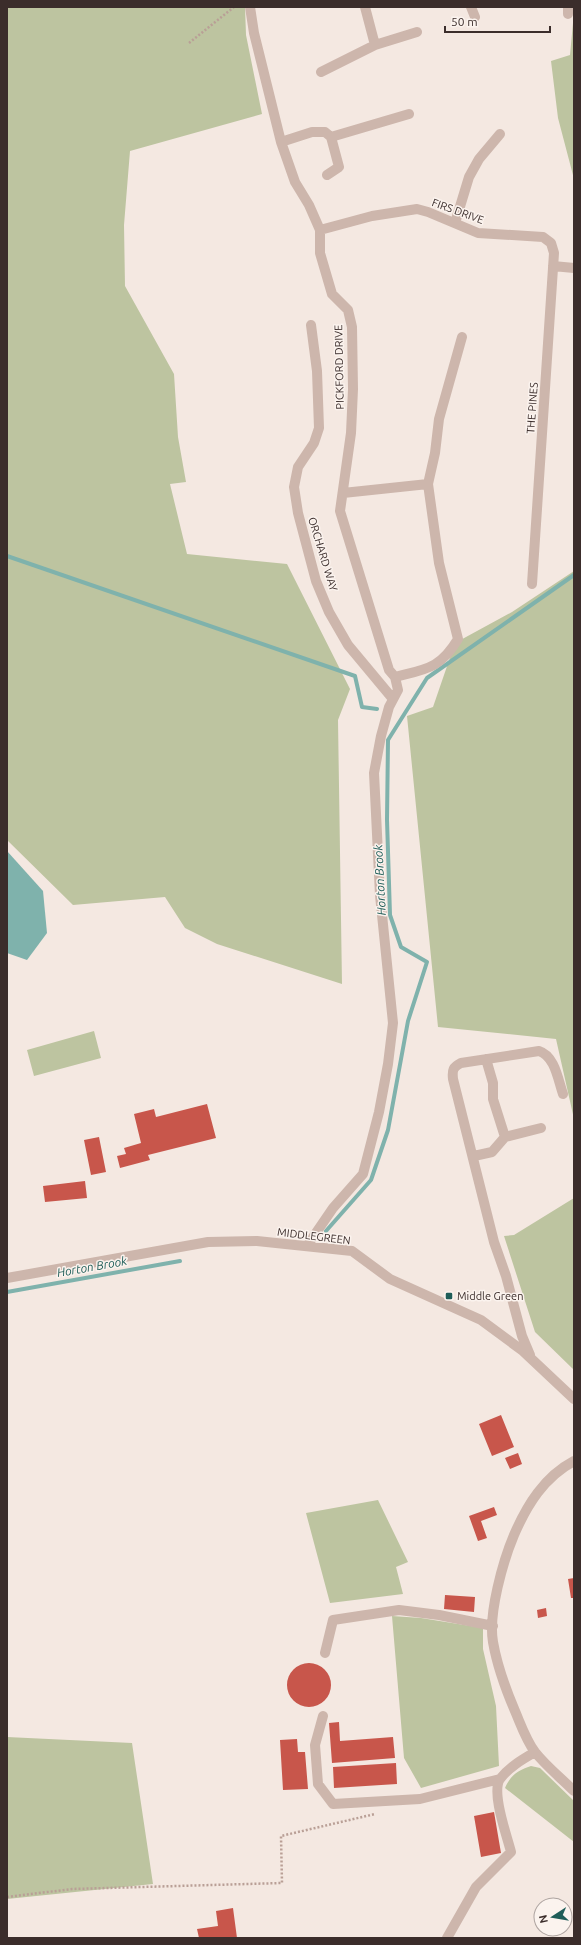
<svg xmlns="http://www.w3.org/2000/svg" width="581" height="1945" viewBox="0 0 581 1945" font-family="Ubuntu,sans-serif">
	<rect width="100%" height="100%" fill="#f4e8e1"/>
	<!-- green -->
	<path fill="#bdc4a0" d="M7 7H245L246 35 262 114 130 151 124 225 125 286 174 374 178 437 186 482 170 484 187 554 287 564 350 689 338 720 342 984 217 944 185 928 165 897 73 905 7 840Z
		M574 12V179L558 118 551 61 570 55Z
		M574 571V1119L556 1039 438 1027 407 716 433 707 455 643 512 612Z
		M94 1031 101 1058 34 1076 27 1050Z
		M574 1198V1370L535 1332 504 1236 514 1235Z
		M378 1500 408 1562 396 1567 403 1594 330 1603 306 1513Z
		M392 1616 421 1618 483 1628V1649L496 1706 499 1766 421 1788 404 1758Z
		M7 1737 132 1743 153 1884 7 1899Z
		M531 1766 540 1768 574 1801V1842L505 1788C510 1776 518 1770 531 1766Z"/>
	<!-- water -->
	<path fill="#7fb2ac" d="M7 851 43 891 47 933 27 960 7 953Z"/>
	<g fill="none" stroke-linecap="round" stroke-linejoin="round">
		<!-- stream -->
		<path stroke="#7fb2ac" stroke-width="4" d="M7 556 355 676 362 707 377 709
			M326 1231 371 1180 388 1130 408 1021 427 962 401 947 390 915 387 820 388 740 427 678 574 575
			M7 1292 180 1261"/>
	</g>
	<!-- building -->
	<path fill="#c8564b" d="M207 1104 216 1138 148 1155 150 1160 120 1168 117 1156 126 1154 124 1148 141 1143 134 1114 154 1109 156 1117Z
		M99 1137 106 1172 91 1175 84 1140Z
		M85 1181 87 1198 45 1202 43 1186Z
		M501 1415 514 1447 492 1456 479 1424Z
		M518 1453 522 1464 510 1469 505 1458Z
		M494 1507 497 1515 481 1521 487 1538 478 1541 469 1516Z
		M574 1578V1598H571L568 1579Z
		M445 1595 475 1597 474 1612 444 1609Z
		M546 1608 547 1616 538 1618 537 1610Z
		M287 1685a22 22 0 1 1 44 0a22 22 0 1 1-44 0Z
		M339 1722 340 1741 393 1737 395 1758 332 1763 329 1723Z
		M297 1739 298 1752H305L308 1789 283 1790 280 1740Z
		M396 1763 397 1784 334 1788 333 1767Z
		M494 1812 501 1853 481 1857 474 1816Z
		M233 1908 237 1938H199L197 1929 218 1926 216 1911Z"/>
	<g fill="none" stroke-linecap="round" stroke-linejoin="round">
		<!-- path -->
		<path stroke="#b99f96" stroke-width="2.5" stroke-dasharray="2 2" stroke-linecap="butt" d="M189 43 234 7
			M7 1897 72 1889 282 1883 281 1836 375 1814"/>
		<!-- minor -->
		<path stroke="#cdb6ac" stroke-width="10" d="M250 7 254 33 281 142 295 182 309 205 320 230V253L332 294 348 310 352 327 353 389 351 433 340 511 389 670 395 677 398 690 389 707 381 736 374 773 380 895 393 1023 388 1064 379 1112 363 1174 333 1208 307 1246
			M365 7 375 45 417 32
			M471 7 475 17
			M568 14V7
			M321 72 375 45
			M331 137 409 114
			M281 142 312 132H325L331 137 339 167 327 175
			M455 223 469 177 479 159 500 134
			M320 230 372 216 417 209 428 212 478 233 543 237 551 243 554 253 532 584
			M553 266 574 268
			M311 325 317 371 319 428 314 443 298 467 294 487 298 513 316 581 329 612 348 645 393 699
			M343 493 428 484
			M395 677C426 669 440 669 458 639L439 563 428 484 435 453 439 419 462 337
			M486 1059 493 1083V1099L505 1137
			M474 1156 492 1152 505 1137 541 1128
			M7 1278 208 1242 257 1241 352 1251 390 1279 481 1320 523 1351 574 1399
			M530 1355 522 1336 506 1276 494 1242 453 1079C452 1070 453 1067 461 1063L539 1051C555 1056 558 1080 563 1094
			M574 1461C544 1477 527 1505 514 1535 503 1561 488 1614 493 1642 497 1665 506 1690 515 1711 521 1725 526 1740 535 1752 546 1766 561 1778 574 1791
			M325 1653 333 1620 399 1610 439 1615 493 1626
			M323 1716 315 1745 318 1784 333 1804 420 1799 500 1779
			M447 1938 476 1887 511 1852C507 1836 491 1792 500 1779 509 1767 523 1759 535 1752"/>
	</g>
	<!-- markers -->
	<rect fill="#1f5d58" stroke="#fbf3ee" stroke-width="1.5" x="445" y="1292" width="8" height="8" rx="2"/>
	<g text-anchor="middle" stroke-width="3" stroke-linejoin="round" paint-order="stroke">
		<!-- street labels -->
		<g font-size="11" fill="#3b2d2b" stroke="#fbf3ee">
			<text transform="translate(458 211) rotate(20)" y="4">FIRS DRIVE</text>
			<text transform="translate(339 367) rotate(-91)" y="4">PICKFORD DRIVE</text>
			<text transform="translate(532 408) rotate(-86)" y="4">THE PINES</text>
			<text transform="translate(323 554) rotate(73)" y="4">ORCHARD WAY</text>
			<text transform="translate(314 1236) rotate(7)" y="4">MIDDLEGREEN</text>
		</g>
		<!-- poi labels -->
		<g font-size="11" fill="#3b2d2b" stroke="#fbf3ee" text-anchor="start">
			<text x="457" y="1300">Middle Green</text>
		</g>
		<!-- water labels -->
		<g font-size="12" font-style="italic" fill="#1f5d58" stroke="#fbf3ee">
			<text transform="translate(380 880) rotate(-93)" y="4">Horton Brook</text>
			<text transform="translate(92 1267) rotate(-10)" y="4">Horton Brook</text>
		</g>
	</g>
	<!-- border -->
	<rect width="581" height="1945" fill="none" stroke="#3b2d2b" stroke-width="16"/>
	<!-- north arrow -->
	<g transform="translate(553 1917) rotate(258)"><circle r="19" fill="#fbf3ee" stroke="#aea4a0"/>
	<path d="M0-3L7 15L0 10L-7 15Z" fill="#1f5d58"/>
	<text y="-6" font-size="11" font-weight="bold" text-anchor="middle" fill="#3b2d2b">N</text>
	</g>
	<!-- scale -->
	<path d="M445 26v6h105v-6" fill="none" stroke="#3b2d2b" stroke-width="2"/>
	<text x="451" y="26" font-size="12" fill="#3b2d2b" stroke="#fbf3ee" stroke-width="3" paint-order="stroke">50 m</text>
</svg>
